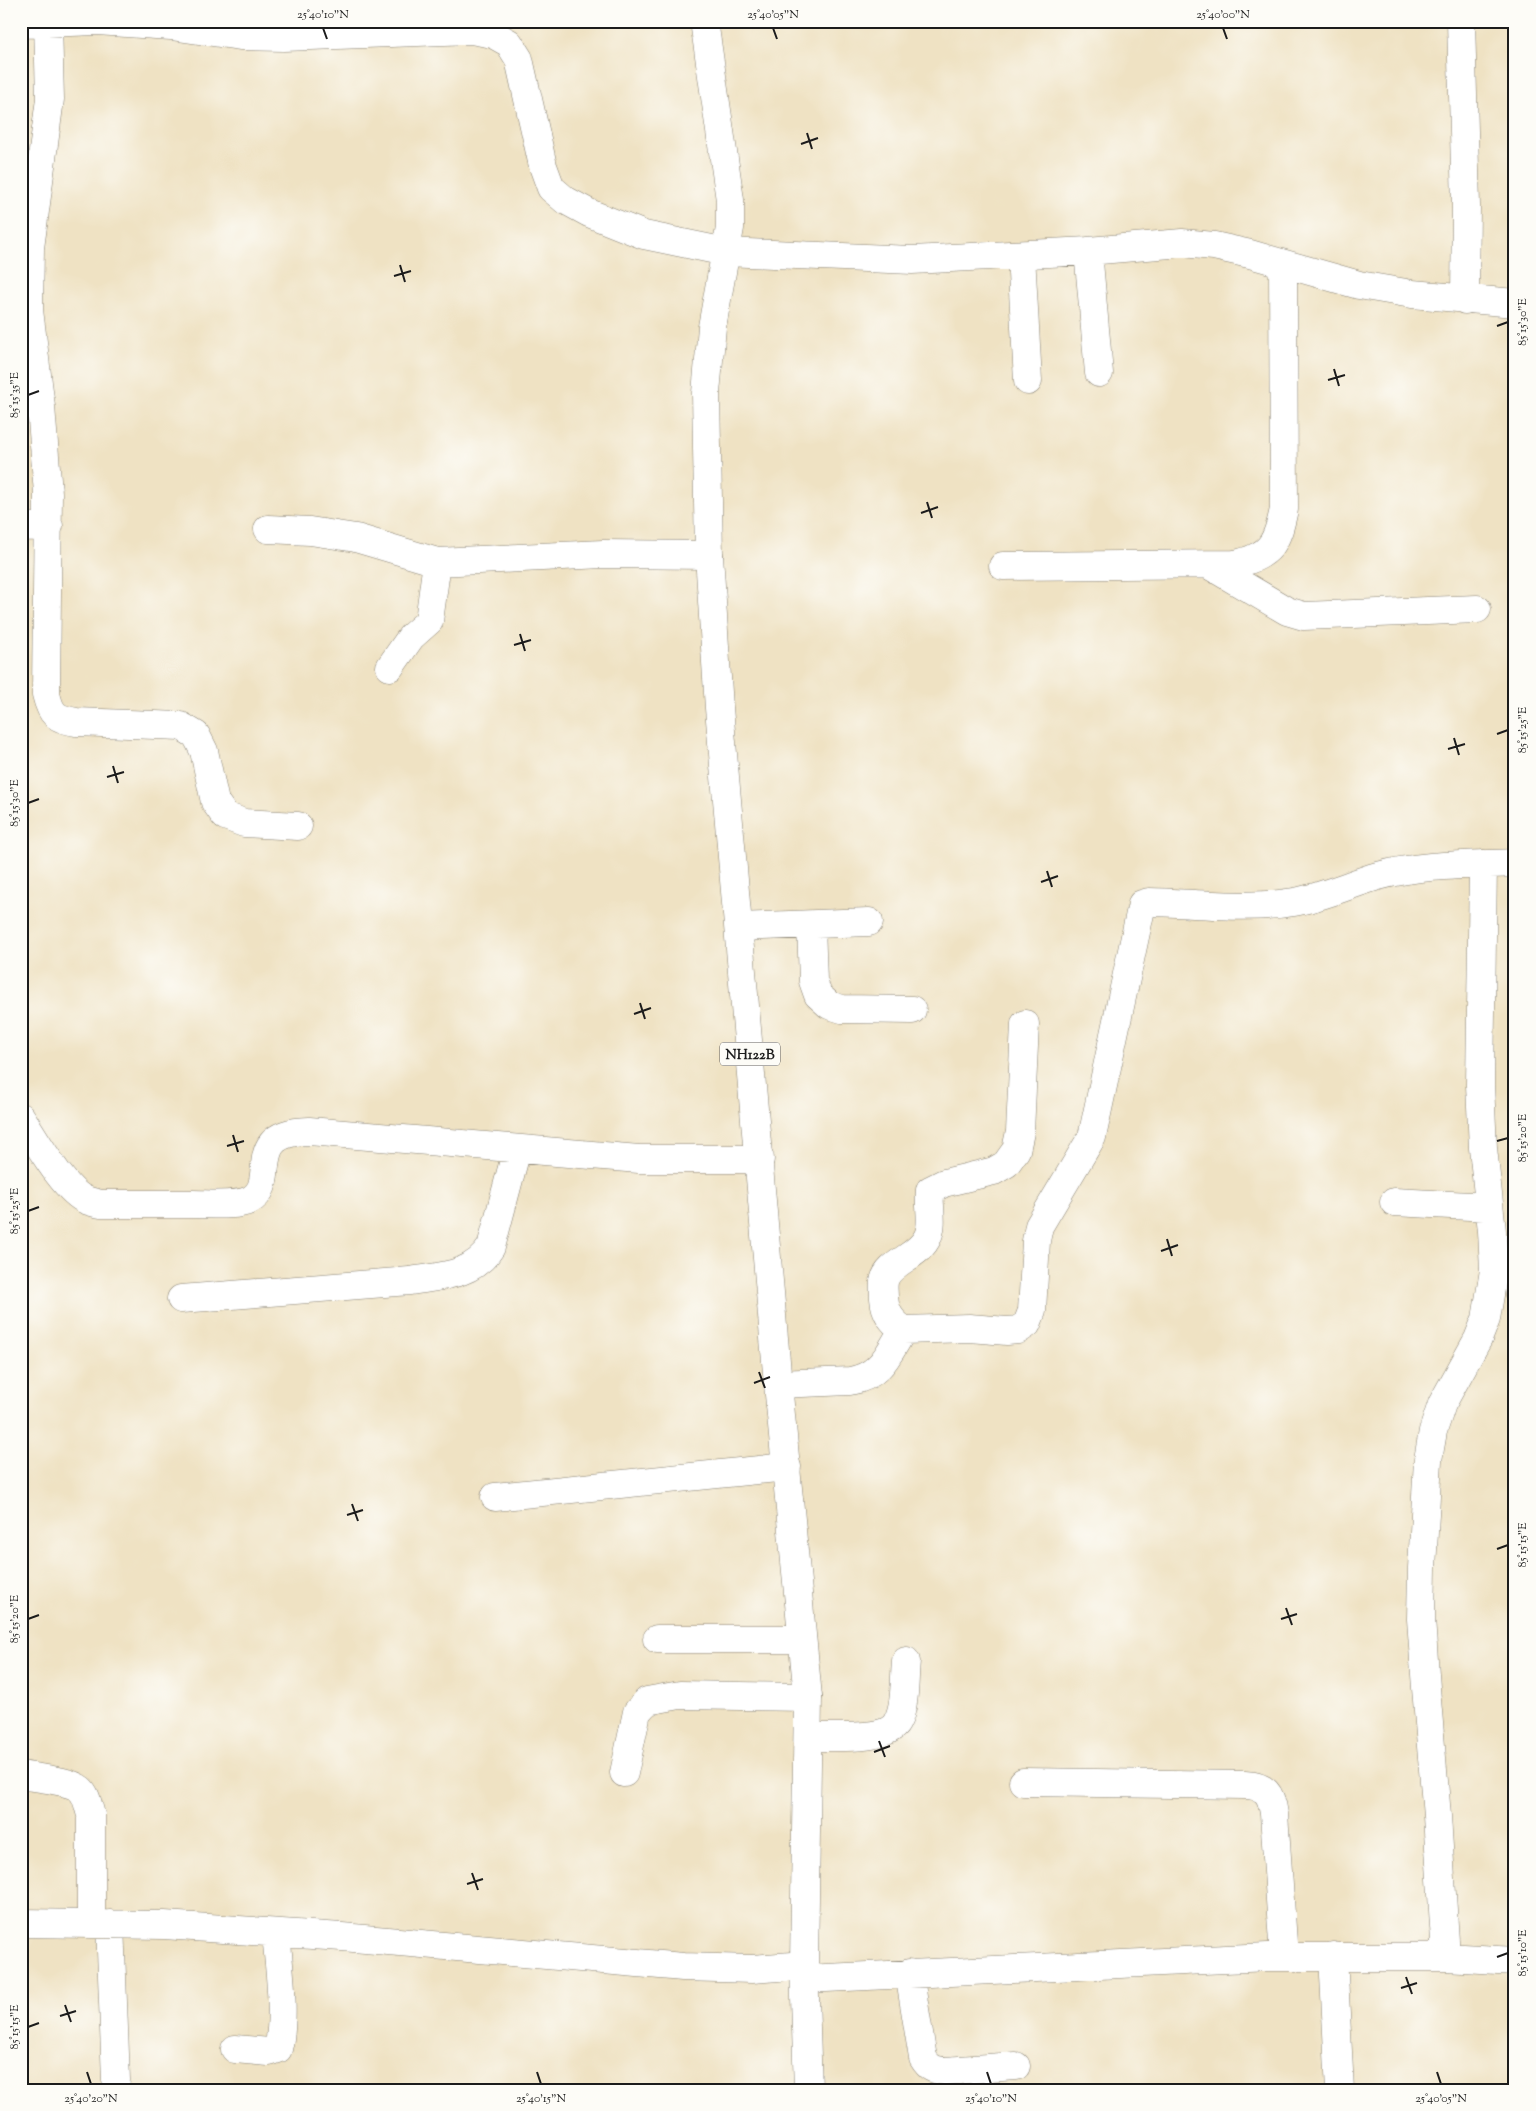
<svg xmlns="http://www.w3.org/2000/svg" width="1536" height="2111" viewBox="0 0 1536 2111" font-family="'Sorts Mill Goudy',serif">
	<rect width="100%" height="100%" fill="#fdfcf7"/>
	<filter id="ink" filterUnits="userSpaceOnUse"><feTurbulence type="fractalNoise" baseFrequency=".02" numOctaves="2"/><feDisplacementMap in="SourceGraphic" scale="10" xChannelSelector="R" yChannelSelector="G"/><feConvolveMatrix kernelMatrix="1 2 1 2 8 2 1 2 1" color-interpolation-filters="sRGB"/></filter>
	<filter id="wash" filterUnits="userSpaceOnUse"><feTurbulence type="fractalNoise" baseFrequency=".0096" numOctaves="4" result="noise"/><feDisplacementMap in="SourceGraphic" scale="20" xChannelSelector="R" yChannelSelector="G"/><feGaussianBlur stdDeviation="1.12" result="paint"/><feColorMatrix in="noise" values="0 0 0 0 0 0 0 0 0 0 0 0 0 0 0 0 0 1.4 0 .05"/><feComposite in="paint" operator="in"/></filter>
	<g filter="url(#wash)">
		<rect width="100%" height="100%" fill="#efe2c3"/>
	</g>
	<g filter="url(#ink)">
		<g fill="none" stroke-linecap="round" stroke-linejoin="round">
			<defs>
				<path id="minor" d="M97 21 171 26 240 36 284 37 471 30 493 34 509 43 519 59 543 166 551 188 565 200 589 213 644 235 726 252 912 260 1088 251 1182 243 1214 246 1250 254 1359 285 1412 294 1515 303
					M1461 21 1466 206 1465 300
					M48 23 50 99 30 248 29 310 41 407 48 493 46 694C51 715 55 718 76 722L181 726 196 735 204 751 215 802 225 816 244 823 298 826
					M21 24 96 21
					M1088 251 1099 373
					M1021 255 1028 381
					M21 527 49 526
					M268 529 310 531 356 538 437 562 603 554 709 555
					M1209 565 1287 611 1304 616 1477 609
					M1003 566 1235 564C1271 556 1277 543 1284 509L1283 264
					M390 667 411 637 429 621 437 562
					M811 925 813 981 818 995 829 1005 842 1009 912 1010
					M739 927 869 922
					M21 1117C35 1138 64 1191 86 1200 91 1202 96 1203 101 1204 132 1204 163 1204 193 1204 210 1204 235 1207 250 1200 281 1184 241 1132 309 1131L639 1159H760
					M1394 1202 1489 1207
					M181 1299 410 1281C441 1276 473 1276 491 1247L517 1149
					M903 1330 969 1328 1007 1331 1018 1330 1027 1324 1032 1311 1036 1241 1039 1226 1092 1137 1142 904 1149 902C1196 903 1247 910 1294 902 1323 897 1350 884 1378 876 1422 864 1470 865 1515 863
					M778 1384 850 1381C881 1376 888 1354 903 1330 892 1321 885 1313 884 1298 884 1293 883 1287 884 1282 887 1262 920 1257 928 1236 934 1222 928 1205 930 1190L944 1183 994 1171 1006 1164 1016 1150 1020 1132 1025 1024
					M495 1497 787 1467
					M657 1639H802
					M809 1737C829 1736 887 1742 897 1722 906 1705 904 1680 906 1661
					M624 1773 637 1712 647 1701 680 1695 808 1697
					M21 1775C36 1778 68 1780 80 1789 87 1795 88 1806 91 1815V1923
					M1023 1782 1245 1785C1266 1786 1271 1793 1274 1814L1284 1957
					M21 1923 164 1925 342 1937 683 1967 752 1969 804 1965
					M110 1924 116 2080
					M1333 1956 1340 2090
					M1446 1957 1437 1816 1426 1688 1421 1619 1422 1568 1428 1460 1433 1431 1442 1404 1478 1339 1486 1319 1494 1270 1492 1231 1483 1148 1480 1085 1483 864
					M909 1973 923 2058C929 2068 934 2070 945 2071L1016 2066
					M805 1979 1268 1957H1446L1515 1961
					M235 2049 269 2052 278 2049C286 2016 279 1967 276 1933"/>
				<path id="highway" d="M704 21 730 200V228L712 327 706 393 709 555 719 708 778 1384 808 1697 804 1965 808 2090"/>
			</defs>
			<!-- minor casing -->
			<use href="#minor" stroke="#867f70" stroke-width="29"/>
			<!-- highway casing -->
			<use href="#highway" stroke="#867f70" stroke-width="29"/>
			<!-- minor -->
			<use href="#minor" stroke="#fff" stroke-width="28"/>
			<!-- highway -->
			<use href="#highway" stroke="#fff" stroke-width="28"/>
		</g>
	</g>
	<!-- ticks -->
	<path fill="none" stroke="#1c1c1c" stroke-width="2" d="M323 28 327 39M773 28 777 39M1223 28 1227 39M807 133 812 149M801 144 818 138M400 265 405 282M394 276 411 271M1497 326 1508 322M1334 369 1339 386M1328 380 1345 375M28 395 39 391M927 502 932 518M921 513 938 507M520 634 525 651M514 645 531 640M1497 734 1508 730M1454 738 1459 755M1448 749 1465 744M113 766 118 783M107 777 124 772M28 803 39 799M1047 871 1052 887M1041 882 1058 876M640 1003 645 1019M634 1014 651 1008M233 1135 238 1152M1497 1141 1508 1138M227 1146 244 1141M28 1211 39 1207M1167 1239 1172 1256M1161 1251 1178 1245M759 1372 765 1388M754 1383 770 1377M352 1504 358 1521M347 1515 363 1510M1497 1549 1508 1545M1286 1608 1292 1625M28 1619 39 1615M1281 1619 1297 1614M879 1741 885 1757M874 1752 890 1746M472 1873 478 1890M467 1884 483 1879M1497 1957 1508 1953M1406 1977 1412 1994M1401 1988 1417 1983M65 2005 71 2022M60 2016 76 2011M28 2027 39 2023M87 2072 91 2084M537 2072 541 2084M987 2072 991 2084M1437 2072 1441 2084"/>
	<g text-anchor="middle" stroke-width="4" stroke-linejoin="round" paint-order="stroke">
		<!-- shield labels -->
		<rect fill="#fdfcf7" stroke="#605f5e" stroke-width="1" x="720" y="1042.5" width="60" height="23" rx="4"/>
		<g font-size="14" font-weight="bold" fill="#1c1c1c">
			<text x="750" y="1059">NH122B</text>
		</g>
	</g>
	<!-- margin -->
	<rect width="1536" height="2111" fill="none" stroke="#fdfcf7" stroke-width="55"/>
	<rect x="28" y="28" width="1480" height="2056" fill="none" stroke="#1c1c1c" stroke-width="2"/>
	<g font-size="12" text-anchor="middle" fill="#1c1c1c">
		<text x="323" y="18">25°40'10"N</text>
		<text x="773" y="18">25°40'05"N</text>
		<text x="1223" y="18">25°40'00"N</text>
		<text transform="translate(1522 322) rotate(-90)" y="4">85°15'30"E</text>
		<text transform="translate(14 395) rotate(-90)" y="4">85°15'35"E</text>
		<text transform="translate(1522 730) rotate(-90)" y="4">85°15'25"E</text>
		<text transform="translate(14 803) rotate(-90)" y="4">85°15'30"E</text>
		<text transform="translate(1522 1138) rotate(-90)" y="4">85°15'20"E</text>
		<text transform="translate(14 1211) rotate(-90)" y="4">85°15'25"E</text>
		<text transform="translate(1522 1545) rotate(-90)" y="4">85°15'15"E</text>
		<text transform="translate(14 1619) rotate(-90)" y="4">85°15'20"E</text>
		<text transform="translate(1522 1953) rotate(-90)" y="4">85°15'10"E</text>
		<text transform="translate(14 2027) rotate(-90)" y="4">85°15'15"E</text>
		<text x="91" y="2102">25°40'20"N</text>
		<text x="541" y="2102">25°40'15"N</text>
		<text x="991" y="2102">25°40'10"N</text>
		<text x="1441" y="2102">25°40'05"N</text>
	</g>
</svg>
